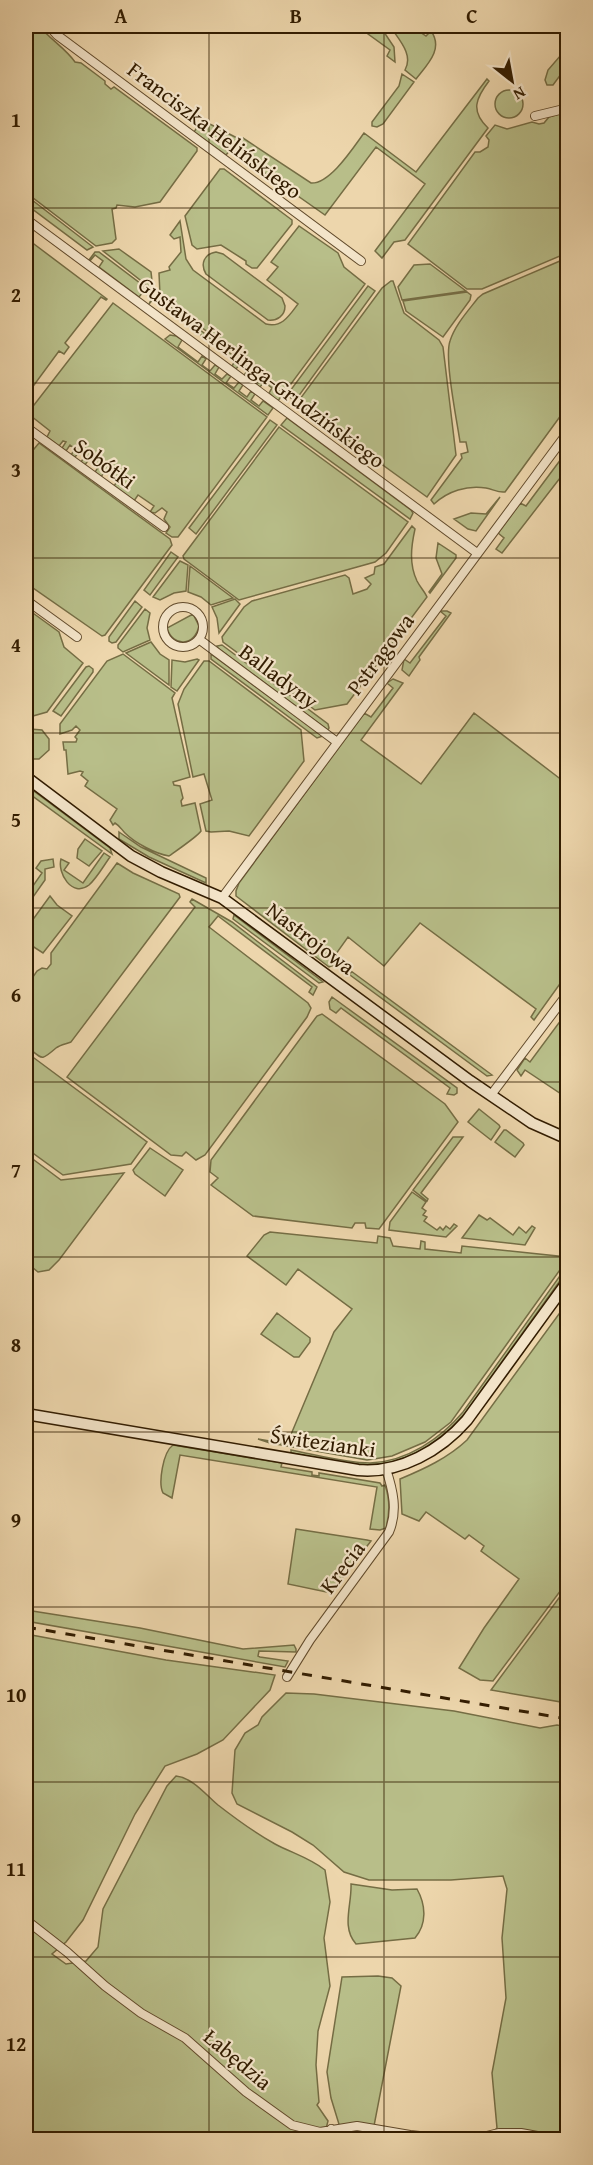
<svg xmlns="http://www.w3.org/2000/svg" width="593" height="2165" viewBox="0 0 593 2165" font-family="'Gentium Book Plus',serif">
	<rect width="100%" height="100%" fill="#edd6ac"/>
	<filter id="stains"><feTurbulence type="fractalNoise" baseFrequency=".00333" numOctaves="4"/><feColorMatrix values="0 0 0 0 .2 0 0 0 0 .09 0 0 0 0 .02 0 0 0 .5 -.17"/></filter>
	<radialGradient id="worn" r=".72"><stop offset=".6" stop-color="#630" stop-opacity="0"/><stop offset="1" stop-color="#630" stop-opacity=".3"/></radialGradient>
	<!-- green -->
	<path fill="#b8be89" stroke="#756d44" stroke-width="1.5" d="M26 26H39C50 39 66 49 75 62L81 63 105 81V84L111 89 114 87 197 148V151L160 202 135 207 117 205 116 208 112 209 116 239 112 243 96 246 33 198 26 195Z
		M357 26H380L394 47 395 62 387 56 390 50Z
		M390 26H411L426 36 431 31C444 49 427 65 416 79L405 70C414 54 398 39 390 26Z
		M567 48V66L553 85H547L545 80 548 70Z
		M402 74 414 82 383 124 377 127 372 126V122L399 86Z
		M487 79 489 81C476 98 470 111 488 128L405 240 394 242 382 258 375 251 425 184 376 147 325 215 231 149 226 155 194 132 202 120 241 140 243 138 311 183C330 184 353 148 364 133L416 172Z
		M495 104a14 14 0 1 1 28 0a14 14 0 1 1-28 0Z
		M562 113H567V253L482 289H467L408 244 475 152H480L488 147 489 140 486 136 495 125 507 129 532 122 539 124 544 123 549 117Z
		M220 169H224L292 220V224L257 268H252L246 264V261L221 245 197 249 192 245 185 216Z
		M31 200H32L93 247 87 250 27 205Z
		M180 221 186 259 193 270 266 324C282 328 289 316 298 304L267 280 278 267 271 262 299 226 338 253 344 267 365 284 285 392 160 295 159 273 170 270 169 267 181 252 180 237 174 239 170 235Z
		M26 238 107 299 106 300 101 297 65 343 69 347 64 354 59 351 26 396Z
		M119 249 151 272 153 290 103 251Z
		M95 252H99L153 293 154 298 149 304 152 298 143 292 139 297 99 267 103 261 95 255 90 261 89 260Z
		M216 252 223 254 282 298 285 306C285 316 277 321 268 320L206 274C200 264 204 254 216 252Z
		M567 258V407L505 492C498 493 493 489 486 488 467 485 448 491 434 504L431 500 462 458 461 454 468 452 466 442H460C457 421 444 358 450 341 455 325 468 311 478 298L483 294Z
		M430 264 466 291 402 300 398 287 414 265Z
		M391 281H393L404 313 439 340 443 347 456 455 427 497 297 403 382 288Z
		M368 286 375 291 295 401 287 395Z
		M467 292 471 295 470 300 443 337 406 311 403 301Z
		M160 299 283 394 278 401 269 393 272 388 264 382 260 387 256 384 260 378 253 373 248 378 244 375 248 370 240 364 236 369 232 366 235 361 158 302Z
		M113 303 267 417 178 537H172L166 533 170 527 164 519 167 512 162 508 155 513 150 512 154 506 138 495 134 501 114 486 118 480 105 471 101 477 95 472 99 466 89 459 85 465 81 462 85 456 79 452 75 457 71 455 75 449 70 445 66 451 62 448 66 442 63 441 59 446 47 437 50 431 31 416 27 422V414Z
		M170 335 176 336 182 340 178 347 198 362 202 356 206 359 202 365 210 371 215 365 219 367 215 374 222 379 227 374 231 376 226 383 234 388 239 382 243 385 239 391 247 397 251 391 255 394 251 400 259 406 263 401 273 408 268 415 165 339Z
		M287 418 411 510 413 513 410 519 281 425Z
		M270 420 277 425 196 534 189 528Z
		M279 427 408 522 386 553 375 562 239 600 184 559 183 556Z
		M26 434 31 439 28 445 34 449 39 443 170 539 172 545 105 635 102 636 26 583Z
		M567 451V469L502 553 496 549 504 538 498 533 520 503 526 506Z
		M500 497 476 531 468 529 454 519 471 513 486 514Z
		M412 526 415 529C411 547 409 564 417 581 420 587 425 592 427 597L347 704 315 710 223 642 222 637 244 607 252 601 345 575 349 578 353 594 367 589 371 584 365 578 374 574 375 567 384 564Z
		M438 543 456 555V558L430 593 429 592 442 574 436 558Z
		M171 552 178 557 150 595 144 590Z
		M180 561 188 565 186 591 174 593 160 600 153 597Z
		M190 566 233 598 211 605 201 597 188 592Z
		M235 599 240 604 219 633 217 618 212 607Z
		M135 601 142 607 116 642 112 643 109 641V637Z
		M26 608 59 632 64 647 83 663 47 712 26 718Z
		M145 609 150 613 147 628 150 640 123 652 118 648V645Z
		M440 611H447L451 613 419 657 420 660 409 676 402 670 404 659 410 663 446 616Z
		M193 614 199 626C195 646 173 648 167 628Z
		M151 642 160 654 169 660V685L126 653Z
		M222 645 328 724 329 728 328 730 218 648 217 646Z
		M123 654 175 693 172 698 190 777 173 782 174 785 180 786 183 798 181 801 182 806 195 803 201 831C198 836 176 851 169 856 156 854 135 843 125 833 122 830 120 826 115 823L113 825 110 820 117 809 85 786 88 781 81 775 83 772 80 771 68 774 66 750H64L63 742H76L77 739 75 737 80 730 76 726 72 730 60 734V724L107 661Z
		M211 654 323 736 317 738 211 659Z
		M197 659 199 660 177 691 171 687 172 660 185 662Z
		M204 661H209L301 730 304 761 249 836 229 831 211 832 206 831 200 804 212 800 204 774 193 777 178 704 184 689Z
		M89 666 93 669V672L61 716 53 711 86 667Z
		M393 679 403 683 361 740 421 784 474 713 567 784V974L534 1020 531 1017 536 1009 420 923 384 966 348 937 333 958 340 963 329 967 236 896V891L239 883 364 713 371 717 393 688 387 683Z
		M30 729 42 730 49 739V750L39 759H30L26 756V732Z
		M27 786 110 848 112 854 27 792Z
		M119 832 141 847 206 878V883L149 857 119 839Z
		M85 839 102 851 89 866 77 858 78 849Z
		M104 853 110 857C104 865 97 878 89 885 72 898 57 873 61 859L69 863 64 870 83 883Z
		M53 859 54 867 45 869V880L26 907V896L42 873 36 868 41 861Z
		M117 863 133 873 179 894 180 897 71 1042C66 1044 60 1045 56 1048 40 1062 43 1059 26 1046V987L37 971 42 968 47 969 51 964V953Z
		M50 896 57 905 72 916 43 953 26 942V929Z
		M192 899 232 922 317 987 313 995 309 992 312 987 218 916 209 927 308 1003 311 1008 307 1017 205 1155 196 1160 186 1152 182 1156 171 1155 67 1077 195 907 190 902Z
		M234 915 318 978 323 982 319 983 233 919Z
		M351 971 492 1075 487 1076 350 975Z
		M332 997 457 1088V1093L454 1095 447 1094 450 1088 341 1008 336 1013 330 1009 329 1002Z
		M567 1012V1104L560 1102 564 1096 525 1070 521 1076 517 1070 525 1058 530 1062Z
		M322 1014 445 1104 458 1122 379 1229 366 1228 365 1223H355L352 1228 253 1216 211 1185 218 1178 210 1172 211 1160 317 1016Z
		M26 1052 147 1142 131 1164 63 1175 26 1148Z
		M479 1109 499 1125 500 1127 491 1140 468 1122Z
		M504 1130H506L523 1143 524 1145 515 1157 495 1142Z
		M453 1137H463L421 1193 428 1199 427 1201 413 1190Z
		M150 1148 183 1170 165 1196 135 1174 133 1170Z
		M26 1154 61 1180 124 1173 59 1260 49 1270 38 1272 26 1262Z
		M412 1192 426 1202 422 1208 426 1211 423 1215 427 1217 424 1221 437 1230 440 1227 443 1230 446 1226 450 1229 454 1224 457 1226 446 1237 389 1230 390 1222Z
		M479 1215 487 1220 490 1218 513 1235 519 1227 526 1233 532 1226 535 1228 525 1245 462 1238Z
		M270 1232 377 1243 378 1236 390 1238 393 1246 420 1249 421 1241 425 1242V1249L461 1253 462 1246 567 1257V1260L451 1422 425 1442 392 1456 374 1459 367 1460 270 1443 258 1439 287 1444 334 1332 352 1309 298 1269 286 1285 247 1256 264 1235Z
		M567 1266V1271L465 1413C443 1439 409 1463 374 1465 349 1466 316 1457 291 1453V1450C317 1455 345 1463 370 1463 407 1462 441 1438 463 1412Z
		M567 1303V1582L493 1681 480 1680 459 1668 484 1628 519 1579 481 1551 484 1546 469 1535 465 1539 426 1512 419 1521 402 1514 400 1479C424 1469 448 1458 467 1440Z
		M277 1313 310 1338V1342L299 1357H294L261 1334Z
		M173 1445 282 1463 281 1467 312 1472V1475L319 1476V1473L380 1483 382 1486 385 1485C390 1499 390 1513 386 1528L380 1530 370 1529 377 1487 180 1455 172 1498 163 1493C158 1483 163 1452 173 1445Z
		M296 1529 367 1540 371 1541 331 1593 288 1584Z
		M567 1587V1703L491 1690Z
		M26 1610 140 1628 243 1649 294 1645 296 1649V1652L259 1651 258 1656 260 1657 288 1661 285 1667 26 1621Z
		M26 1634 166 1660 275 1675 270 1690 223 1740 197 1754 165 1766 135 1814 83 1920 66 1942 52 1954 66 1964 86 1961 98 1947 103 1909 167 1786 176 1776C193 1778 205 1794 218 1805 236 1819 255 1833 275 1844 292 1853 310 1858 325 1870L330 1902 324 1938 330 1986 318 2031 316 2065 319 2102 317 2105 328 2121 326 2129C316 2128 311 2128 302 2132L300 2140 26 2139Z
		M286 1693 314 1694 454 1711 540 1728 557 1725 567 1727V2139H487L497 2128 492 2073 506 1998 502 1938 507 1889 503 1876 451 1880H369L344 1872 313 1845 292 1832 237 1804 232 1793 235 1750 245 1733 258 1725 262 1717Z
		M351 1884 392 1890 417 1889C426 1905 427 1924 415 1938L356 1944C341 1927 352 1905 351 1884Z
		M378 1976 392 1978 401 1986 373 2131 379 2134 426 2139H330L342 2134 331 2098 327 2072 342 1977Z"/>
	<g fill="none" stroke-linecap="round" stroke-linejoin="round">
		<defs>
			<path id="street" d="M49 26 57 35 361 261
				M535 116 568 108
				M26 219 477 553
				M26 427 164 527
				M26 600 77 637
				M163 627a20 20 0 1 1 40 0a20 20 0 1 1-40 0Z
				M200 640 337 742
				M222 898 568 432
				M491 1095 568 993
				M287 1677 310 1640 389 1532C398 1511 393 1490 386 1469
				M26 1920 67 1952 105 1986 141 2013 185 2038 246 2092 292 2125 320 2132 357 2126 410 2135 457 2140
				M331 2129 340 2140
				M470 2140 499 2133H521L559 2140"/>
			<path id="secondary" d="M26 777 131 856 161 872 222 898 470 1081 532 1123 568 1139
				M26 1414 358 1470C400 1474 441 1450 467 1420L568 1281"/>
		</defs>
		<!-- street casing -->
		<use href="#street" stroke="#614a2b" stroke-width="10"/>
		<!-- secondary casing -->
		<use href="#secondary" stroke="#321c00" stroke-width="13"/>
		<!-- street -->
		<use href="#street" stroke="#f3e4c9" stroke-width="8"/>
		<!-- secondary -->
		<use href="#secondary" stroke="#f3e4c9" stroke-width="10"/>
		<!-- rail -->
		<path stroke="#321c00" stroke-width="3" stroke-dasharray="10 10" stroke-linecap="butt" d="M26 1627 568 1719"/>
	</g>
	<!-- grid -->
	<path fill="none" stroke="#321c00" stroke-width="1.5" stroke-opacity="0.55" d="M209 26V2140M384 26V2140M26 208H568M26 383H568M26 558H568M26 733H568M26 908H568M26 1082H568M26 1257H568M26 1432H568M26 1607H568M26 1782H568M26 1957H568"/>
	<g text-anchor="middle" stroke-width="4.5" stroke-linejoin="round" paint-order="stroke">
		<!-- street labels -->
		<g font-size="22" fill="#321c00" stroke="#f3e4c9">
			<text transform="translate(215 130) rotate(37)" y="8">Franciszka Helińskiego</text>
			<text transform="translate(262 372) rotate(37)" y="8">Gustawa Herlinga-Grudzińskiego</text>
			<text transform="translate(105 463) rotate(36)" y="8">Sobótki</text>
			<text transform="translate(380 654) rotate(-53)" y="8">Pstrągowa</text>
			<text transform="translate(279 676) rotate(37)" y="8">Balladyny</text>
			<text transform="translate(311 938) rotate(37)" y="8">Nastrojowa</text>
			<text transform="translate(323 1442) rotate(8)" y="8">Świtezianki</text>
			<text transform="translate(342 1567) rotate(-53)" y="8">Krecia</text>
			<text transform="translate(238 2059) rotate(40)" y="8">Łabędzia</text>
		</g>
	</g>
	<!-- margin -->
	<rect width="593" height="2165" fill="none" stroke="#edd6ac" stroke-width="66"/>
	<!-- north arrow -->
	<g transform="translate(512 81) rotate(149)" stroke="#f3e4c9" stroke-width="4.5" paint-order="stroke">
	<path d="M0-4.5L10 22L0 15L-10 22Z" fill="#321c00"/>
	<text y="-9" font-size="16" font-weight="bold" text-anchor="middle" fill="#321c00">N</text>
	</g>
	<rect x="33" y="33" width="527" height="2099" fill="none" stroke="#321c00" stroke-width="2"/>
	<g font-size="20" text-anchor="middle" font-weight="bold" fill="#321c00">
		<text x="121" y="23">A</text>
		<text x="296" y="23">B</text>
		<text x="472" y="23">C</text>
		<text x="16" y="127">1</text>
		<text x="16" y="302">2</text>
		<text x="16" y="477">3</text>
		<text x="16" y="652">4</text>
		<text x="16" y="827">5</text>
		<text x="16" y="1002">6</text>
		<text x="16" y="1177">7</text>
		<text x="16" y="1352">8</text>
		<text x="16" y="1527">9</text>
		<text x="16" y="1702">10</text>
		<text x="16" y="1876">11</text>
		<text x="16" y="2051">12</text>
	</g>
	<rect width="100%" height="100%" filter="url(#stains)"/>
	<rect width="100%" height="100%" fill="url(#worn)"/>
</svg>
